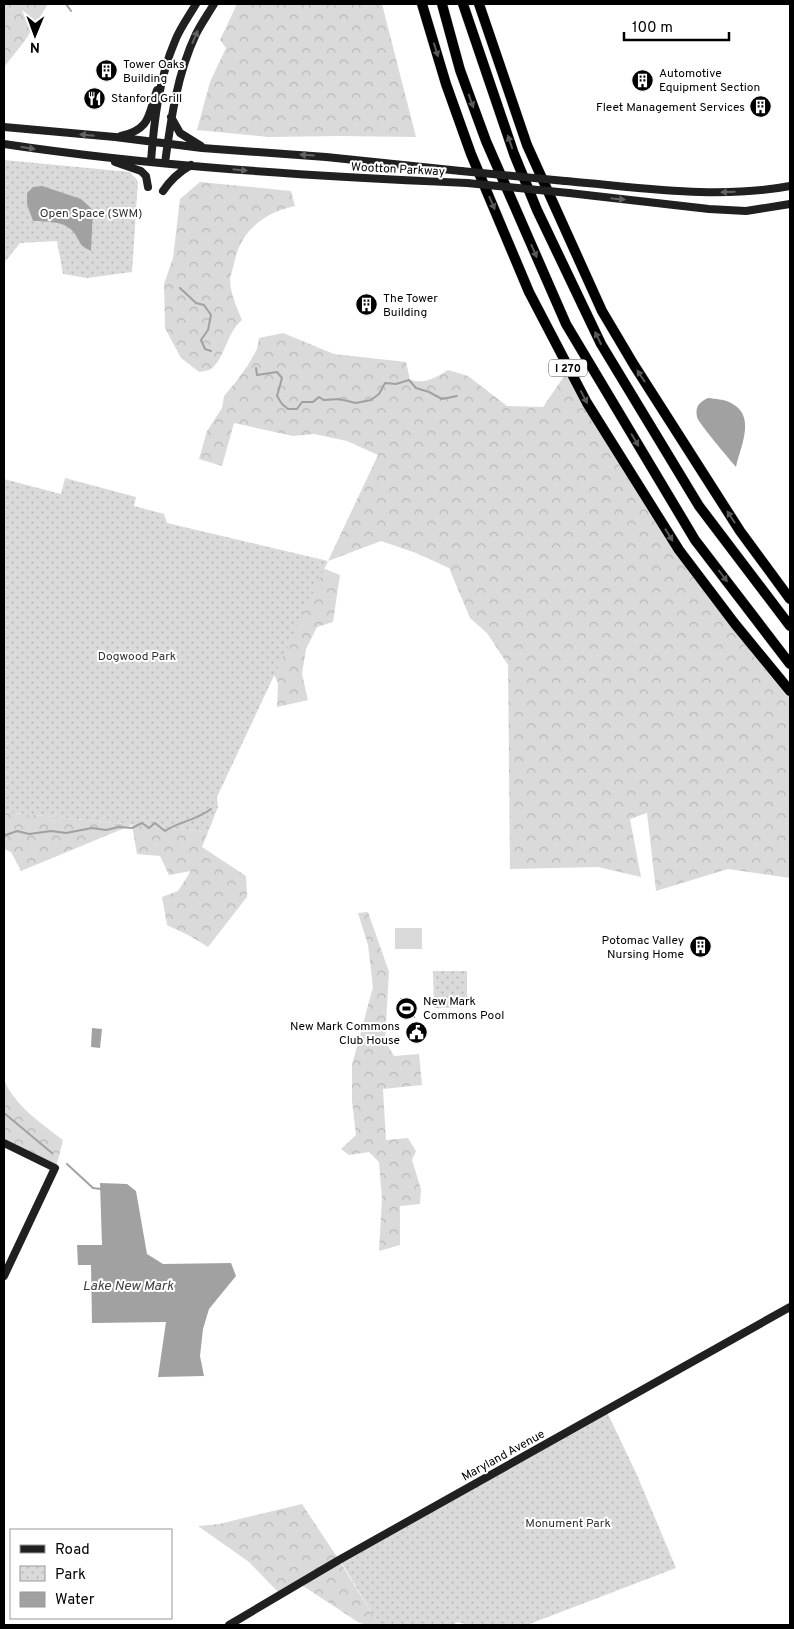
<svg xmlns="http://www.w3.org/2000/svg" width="794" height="1629" viewBox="0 0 794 1629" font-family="Overpass,sans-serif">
	<defs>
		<pattern id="forest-crowns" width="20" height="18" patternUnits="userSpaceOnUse" patternTransform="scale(1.25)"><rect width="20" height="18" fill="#dadada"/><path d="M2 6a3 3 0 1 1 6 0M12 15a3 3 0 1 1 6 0" fill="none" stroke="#b9b9b9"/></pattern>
		<pattern id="park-dots" width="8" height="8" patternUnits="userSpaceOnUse" patternTransform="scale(1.25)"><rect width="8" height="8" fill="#dadada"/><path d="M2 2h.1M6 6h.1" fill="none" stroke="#b9b9b9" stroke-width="1.8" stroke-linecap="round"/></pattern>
	</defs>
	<rect width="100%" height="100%" fill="#fff"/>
	<!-- grass -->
	<path fill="#dadada" d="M395 928H422V949H395Z"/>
	<!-- forest -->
	<path fill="url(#forest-crowns)" d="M4 4H48L24 42 4 67Z
		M237 4H382L416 137 339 136 268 137 197 130 210 82 226 48 220 40Z
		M200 182 291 191 295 206C263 213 240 231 234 264 233 268 231 274 230 279 230 293 237 308 242 320 227 332 224 360 211 369 208 371 202 371 199 372L181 358 165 328 164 284 173 258 180 199Z
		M283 333 334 354 406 362 410 380C426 384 435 378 448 370L468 376 507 406 543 407 569 369 679 550 790 691V878L728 869 656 891 647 813 630 819 641 877 598 867 510 869 508 665 487 633 470 618 449 568 416 553 381 541 328 561 378 455 347 441 314 434 293 436 234 423 222 466 199 459 207 431 222 408 224 396 235 383 248 365 257 349 259 338Z
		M315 565 340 575 333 622 317 627 306 649 302 674 308 700 277 707 278 683 269 665Z
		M4 812 208 832 202 847 246 876 247 897 208 947 190 936 167 925 162 897 178 891 191 871 169 875 160 856 137 854 132 825 21 871 11 852 4 849Z
		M368 912 389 972 385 1041 394 1056 419 1054 422 1085 383 1089 386 1140 408 1138 416 1151 412 1160 421 1189 420 1204 400 1206V1245L379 1251 382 1199 379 1162 369 1152 349 1155 341 1149 356 1135 352 1101V1065L373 987 368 945 358 913Z
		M4 1080C15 1106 42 1124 63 1140L58 1160 55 1168 4 1143Z
		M302 1504 339 1560 379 1625H366L358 1622 300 1584 281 1595 249 1562 198 1526 219 1524Z"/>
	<!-- park -->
	<path fill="url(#park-dots)" d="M4 160 130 172 138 181 132 272 87 278 63 274 57 241 20 243 4 263Z
		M65 478 136 497 134 506 164 514 167 523 328 561 217 797 218 807 208 832 4 812V479L61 494Z
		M433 971H467V1007L434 1008Z
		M606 1410 637 1475 676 1568 527 1625H468L458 1622 452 1625H379L340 1560Z"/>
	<!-- water -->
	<path fill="#a1a1a1" d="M42 186 81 199 93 210 91 251C78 244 82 245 75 234 66 220 47 222 33 221L27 204V193L33 187Z
		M708 398C715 399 725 399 731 403 757 416 740 447 736 467 730 460 697 421 697 417 695 407 699 402 708 398Z
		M400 998H406L407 1005 413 1004 415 1011V1018L409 1017V1012H406V1014H400Z
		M92 1028 102 1029 100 1048 91 1047Z
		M100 1183 127 1184 136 1191 147 1254 163 1264 231 1263 236 1276 209 1309 203 1329 200 1356 204 1376 158 1377 166 1322 92 1323 91 1265H78L77 1245H102Z"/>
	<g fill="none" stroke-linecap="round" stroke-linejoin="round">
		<!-- stream -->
		<path stroke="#a1a1a1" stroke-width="2" d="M66 4 71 11
			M92 215 95 213 110 217
			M180 288 196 303 204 305 211 315 208 330 201 340 205 349 211 351
			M256 368 257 375 277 372 282 378 277 396 282 404 288 409H297L302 402H313L319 397 324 400 339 399 356 403 371 400 379 394 385 383 396 384 409 380 416 388 429 392 442 399 457 396
			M4 834 6 835 17 831 29 834 51 831 66 833 92 828 106 830 119 827 132 828 142 823 149 828 155 823 165 831C180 821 195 821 211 809
			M4 1113 52 1153
			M67 1164 93 1188 101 1189"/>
		<defs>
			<path id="highway" d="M422 4 446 84 471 154 529 292 587 403 679 550 735 624 790 691
				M442 4 460 70 486 141 566 324 695 540 790 664
				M463 4 514 154 537 210 601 344 699 506 790 626
				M479 4 527 145 602 311 634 365 740 531 790 599"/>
		</defs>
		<!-- highway casing -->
		<use href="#highway" stroke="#dbdbdb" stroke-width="11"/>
		<!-- secondary -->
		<path stroke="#202020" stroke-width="8" d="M171 117 180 133 201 146
			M4 127 115 137 202 148 326 157 461 171
			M121 136C151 129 148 115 157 90
			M4 144C157 167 312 176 467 183
			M151 161C154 121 159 78 175 41 180 28 189 16 196 4
			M115 162 141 171 146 176 148 187
			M165 163C171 119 177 74 196 34 201 24 208 14 214 4
			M565 181C639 187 716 200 790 186
			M163 191C171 179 179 172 191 165
			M569 193 709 209 746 211 790 204
			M4 1143 55 1168 4 1276
			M229 1625 339 1560 790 1307"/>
		<!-- highway -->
		<use href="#highway" stroke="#000" stroke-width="10"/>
		<!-- secondary-bridge -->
		<path stroke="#202020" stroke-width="8" d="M461 171 565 181
			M467 183 569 193"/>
	</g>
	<!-- one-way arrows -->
	<defs><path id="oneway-solid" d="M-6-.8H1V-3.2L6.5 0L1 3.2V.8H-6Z" transform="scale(1.25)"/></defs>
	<g fill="#636363">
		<use href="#oneway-solid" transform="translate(195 37) rotate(-67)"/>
		<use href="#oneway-solid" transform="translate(87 135) rotate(-175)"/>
		<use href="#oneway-solid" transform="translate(28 148) rotate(9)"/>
		<use href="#oneway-solid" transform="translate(307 155) rotate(-176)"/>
		<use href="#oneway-solid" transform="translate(240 170) rotate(6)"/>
		<use href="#oneway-solid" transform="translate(728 192) rotate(179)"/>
		<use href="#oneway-solid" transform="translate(618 199) rotate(6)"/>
	</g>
	<g fill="#595959">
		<use href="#oneway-solid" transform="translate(436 50) rotate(73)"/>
		<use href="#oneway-solid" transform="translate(471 101) rotate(70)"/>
		<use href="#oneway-solid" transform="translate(510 142) rotate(-109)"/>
		<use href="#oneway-solid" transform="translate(492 203) rotate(67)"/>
		<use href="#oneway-solid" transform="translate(534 251) rotate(67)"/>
		<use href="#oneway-solid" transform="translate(598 338) rotate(-116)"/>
		<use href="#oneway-solid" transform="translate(641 376) rotate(-123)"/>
		<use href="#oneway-solid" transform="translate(584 397) rotate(62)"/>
		<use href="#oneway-solid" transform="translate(635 440) rotate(59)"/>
		<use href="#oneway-solid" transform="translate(731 517) rotate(-123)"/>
		<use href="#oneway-solid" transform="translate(669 535) rotate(58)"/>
		<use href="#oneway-solid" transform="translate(723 576) rotate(53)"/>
	</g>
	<!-- icons -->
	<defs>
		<symbol id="building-disc" viewBox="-11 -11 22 22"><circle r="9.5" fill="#000" stroke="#fff"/><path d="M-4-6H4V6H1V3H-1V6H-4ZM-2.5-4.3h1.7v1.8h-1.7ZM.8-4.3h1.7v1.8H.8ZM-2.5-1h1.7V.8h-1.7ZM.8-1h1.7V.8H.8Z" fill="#fff"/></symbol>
		<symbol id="restaurant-disc" viewBox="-11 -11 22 22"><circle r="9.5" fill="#000" stroke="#fff"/><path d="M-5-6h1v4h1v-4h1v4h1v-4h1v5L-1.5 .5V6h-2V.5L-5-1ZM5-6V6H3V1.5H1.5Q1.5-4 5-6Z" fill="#fff"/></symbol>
		<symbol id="stadium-disc" viewBox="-11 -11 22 22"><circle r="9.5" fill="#000" stroke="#fff"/><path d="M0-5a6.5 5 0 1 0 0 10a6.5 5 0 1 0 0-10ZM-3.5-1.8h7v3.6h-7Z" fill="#fff"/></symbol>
		<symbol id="civic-disc" viewBox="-11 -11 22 22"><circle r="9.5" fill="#000" stroke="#fff"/><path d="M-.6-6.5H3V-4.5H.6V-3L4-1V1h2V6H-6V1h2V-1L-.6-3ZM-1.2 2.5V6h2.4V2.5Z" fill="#fff"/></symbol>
	</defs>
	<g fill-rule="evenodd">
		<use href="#building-disc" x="94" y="58" width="25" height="25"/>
		<use href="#building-disc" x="630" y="68" width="25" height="25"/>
		<use href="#restaurant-disc" x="82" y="86" width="25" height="25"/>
		<use href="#building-disc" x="748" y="94" width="25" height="25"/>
		<use href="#building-disc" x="354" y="292" width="25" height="25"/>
		<use href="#building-disc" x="688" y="934" width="25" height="25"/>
		<use href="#stadium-disc" x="394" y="996" width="25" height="25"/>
		<use href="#civic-disc" x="404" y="1020" width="25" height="25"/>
	</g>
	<g text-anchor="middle" stroke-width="4" stroke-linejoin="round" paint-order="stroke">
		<!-- shield labels -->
		<rect fill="#fff" stroke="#4c4c4c" stroke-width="1" x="549" y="359.5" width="38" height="17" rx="4"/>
		<g font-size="11" font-weight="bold" fill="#000">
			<text x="568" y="372">I 270</text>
		</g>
		<!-- poi labels -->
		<g font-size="12" fill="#000" stroke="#fff" text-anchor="start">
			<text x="123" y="68">Tower Oaks<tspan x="123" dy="14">Building</tspan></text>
			<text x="659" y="77">Automotive<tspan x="659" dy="14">Equipment Section</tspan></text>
			<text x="111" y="102">Stanford Grill</text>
			<text x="745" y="111" text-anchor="end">Fleet Management Services</text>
			<text x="383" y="302">The Tower<tspan x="383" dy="14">Building</tspan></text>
			<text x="684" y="944" text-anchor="end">Potomac Valley<tspan x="684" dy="14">Nursing Home</tspan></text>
			<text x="423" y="1005">New Mark<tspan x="423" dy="14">Commons Pool</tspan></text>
			<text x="400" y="1030" text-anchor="end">New Mark Commons<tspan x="400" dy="14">Club House</tspan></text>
		</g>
		<!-- street labels -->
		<g font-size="12" fill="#000" stroke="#fff">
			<text transform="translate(398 169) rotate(3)" y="4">Wootton Parkway</text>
			<text transform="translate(503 1455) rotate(-29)" y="4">Maryland Avenue</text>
		</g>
		<!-- park labels -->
		<g font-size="12" fill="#313131" stroke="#fff">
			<text x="91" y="217">Open Space (SWM)</text>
			<text x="137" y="660">Dogwood Park</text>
			<text x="568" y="1527">Monument Park</text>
		</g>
		<!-- water labels -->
		<g font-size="14" font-style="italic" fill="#424242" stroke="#fff">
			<text x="128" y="1290">Lake New Mark</text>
		</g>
	</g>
	<!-- border -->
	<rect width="794" height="1629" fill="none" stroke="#000000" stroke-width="10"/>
	<!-- legend -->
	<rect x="10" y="1529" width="162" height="90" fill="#ffffff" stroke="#999999"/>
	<rect x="20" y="1545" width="25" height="8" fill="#202020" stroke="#999999"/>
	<text x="55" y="1554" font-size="15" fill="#000000">Road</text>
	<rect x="20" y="1566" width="25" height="15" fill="url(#park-dots)" stroke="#999999"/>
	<text x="55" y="1579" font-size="15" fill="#000000">Park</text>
	<rect x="20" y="1592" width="25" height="15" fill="#a1a1a1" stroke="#999999"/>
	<text x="55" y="1604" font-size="15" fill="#000000">Water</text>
	<!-- north arrow -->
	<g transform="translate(35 35) rotate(181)" stroke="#ffffff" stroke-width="4" paint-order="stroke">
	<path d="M0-4L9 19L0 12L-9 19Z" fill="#000000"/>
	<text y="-8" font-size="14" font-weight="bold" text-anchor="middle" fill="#000000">N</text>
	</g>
	<!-- scale -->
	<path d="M624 32v8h105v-8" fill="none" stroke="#000000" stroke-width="2.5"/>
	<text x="632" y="32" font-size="15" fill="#000000" stroke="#ffffff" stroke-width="4" paint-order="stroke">100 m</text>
</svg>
